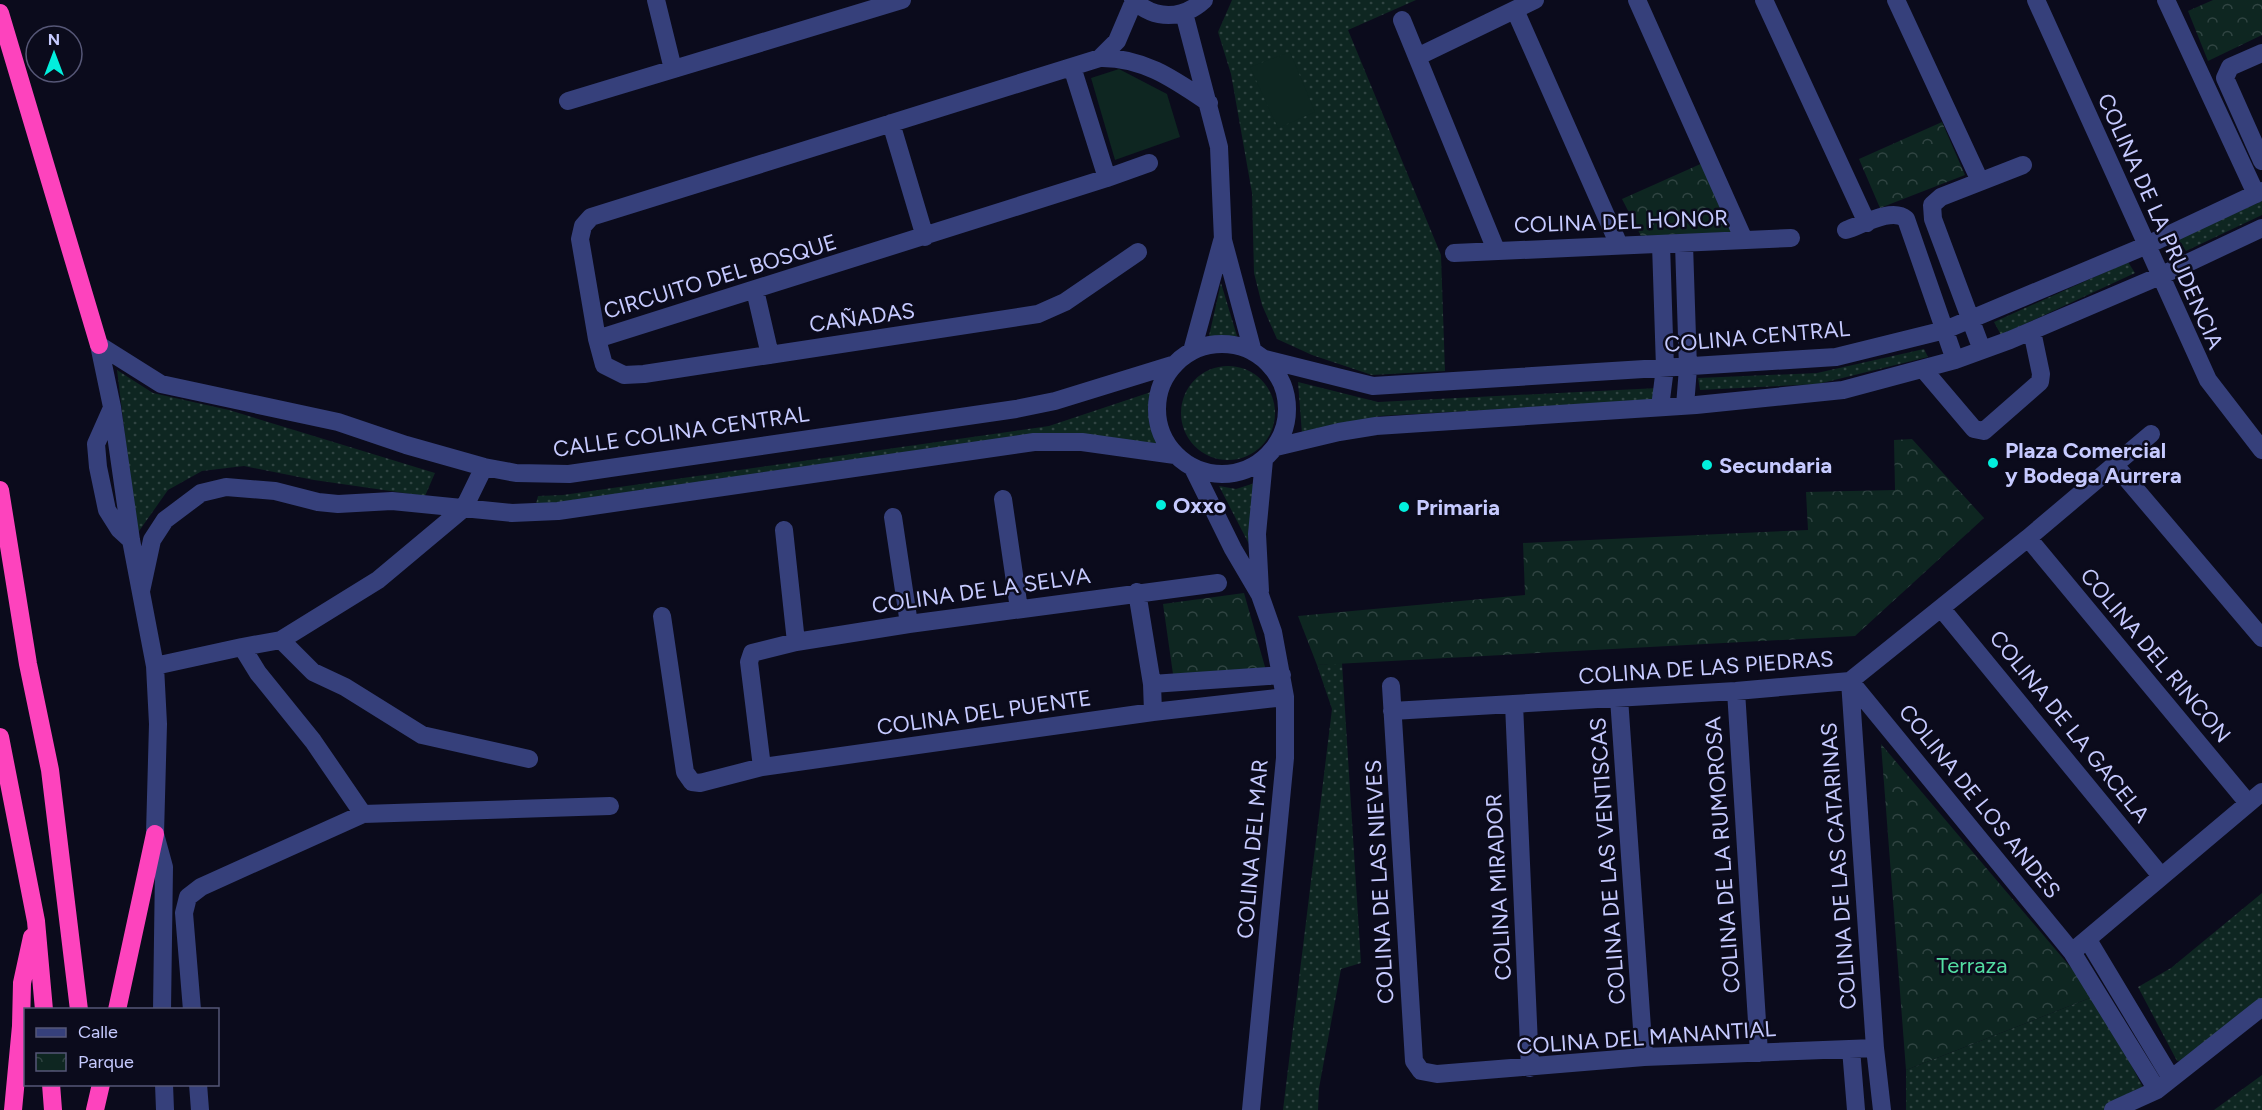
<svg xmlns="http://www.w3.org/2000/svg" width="2262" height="1110" viewBox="0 0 2262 1110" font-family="Figtree,sans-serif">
	<defs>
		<pattern id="grass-dots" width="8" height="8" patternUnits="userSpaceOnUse" patternTransform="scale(1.5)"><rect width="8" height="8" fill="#0e2621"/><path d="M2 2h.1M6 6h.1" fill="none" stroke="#304442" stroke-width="1.8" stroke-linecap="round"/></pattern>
		<pattern id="park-crowns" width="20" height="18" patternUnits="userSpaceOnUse" patternTransform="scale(1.5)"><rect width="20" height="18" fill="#0e2621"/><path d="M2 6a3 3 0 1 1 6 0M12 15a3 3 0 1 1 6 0" fill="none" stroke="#304442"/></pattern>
	</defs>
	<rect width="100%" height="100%" fill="#0b0b1c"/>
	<!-- grass -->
	<path fill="url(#grass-dots)" d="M1232 0H1416L1348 30 1441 255 1445 371 1372 375 1312 355 1277 339 1262 305 1254 273 1252 193 1231 74 1218 32Z
		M2262 201V215L2186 251 2178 239Z
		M2128 262 2135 273 2001 335 1994 322Z
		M1221 283 1237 336H1209Z
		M1924 349 1928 357 1818 384 1700 390 1698 378 1817 373Z
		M1181 413a47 47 0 1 1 94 0a47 47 0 1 1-94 0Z
		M117 370 153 393 229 410 435 473 425 496 314 480 244 466 202 471 168 490 137 534Z
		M1298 382 1378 402 1658 388 1659 400 1380 416 1302 434Z
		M1154 391 1149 423 1159 445 1054 435 535 508 538 496 563 495 1049 426Z
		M1258 482 1251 548 1219 486 1236 489Z
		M1342 663 1361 963 1341 969 1319 1088 1318 1110H1283L1332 709 1317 665Z
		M2262 893V1004L2199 1059 2177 1061 2138 987 2171 968Z
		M2095 996 2146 1093 2105 1110H1906V1070Z
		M2262 1075V1110H2214Z"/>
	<!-- park -->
	<path fill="url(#park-crowns)" d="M2213 0H2262V35L2208 61 2188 11Z
		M1942 122 1965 175 1880 208 1859 159Z
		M1705 162 1735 232 1641 236 1622 199Z
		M1912 439 1984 518 1855 636 1317 665 1298 616 1525 595 1523 543 1808 530 1806 492 1895 490 1894 440Z
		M1244 593 1267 674 1174 681 1163 604Z
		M1881 744 2095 996 1906 1070Z"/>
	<!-- pitch -->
	<path fill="#0e2621" d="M1290 52 1315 112 1278 128 1250 67Z
		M1119 69 1167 94 1180 137 1115 160 1091 78Z"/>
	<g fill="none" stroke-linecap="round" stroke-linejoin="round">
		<!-- minor -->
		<path stroke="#36407b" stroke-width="18" d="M656 0 673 69
			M1133 0C1155 20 1182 20 1204 0
			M1637 0 1744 240
			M1764 0 1867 223
			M1896 0 1980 181
			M2036 0 2208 380 2262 450
			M2166 0 2256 194
			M1515 10 1619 245
			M1184 13 1219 147 1223 240 1253 352
			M1402 20 1496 250
			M2262 53 2230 67 2225 78 2262 161
			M1417 57 1535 0
			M1100 58 1117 41 1134 1
			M568 101 902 0
			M891 123 925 237
			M1107 178 1149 163
			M1846 230C1862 225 1892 207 1906 219L1955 360
			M1684 244 1688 368 1685 406
			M1138 252 1065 302 1038 314 644 374 624 375 604 365 597 339 580 239 583 226 591 217 1100 58C1143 57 1175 80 1209 103
			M1454 253 1791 238
			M755 290 770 355
			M597 339 1107 178 1072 67
			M1157 409a65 65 0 1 1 130 0a65 65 0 1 1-130 0Z
			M99 345 161 384 338 422 406 445 484 467 516 473 569 474 1016 409 1055 401 1175 364
			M99 345 112 407 131 540 155 666 158 724 155 834 164 867 162 1010
			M1982 350 1933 219 1932 205 1941 197 2023 165
			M1192 351 1222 241
			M1265 359 1373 386 1836 357 1945 330 2145 246 2262 191
			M1923 369 1974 429 1984 431 2040 382 2041 374 2032 331
			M1660 407 1665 368 1661 244
			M112 408 96 444 98 467 107 510 119 529 131 540
			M1276 447 1339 432 1376 426 1696 405 1843 390 1955 360 2010 340 2160 276 2262 228
			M2115 465 2262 638
			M1193 468 1233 549 1260 595 1273 632 1285 697V758L1251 1110
			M1003 499 1019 609
			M893 517 909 624
			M784 530 796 642
			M2028 538 2248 803
			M141 591 152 540 165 520 201 493 226 487 275 491 318 502 338 504 392 501 512 513 558 511 1034 442H1082L1175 455
			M1260 591 1257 534 1264 460
			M1137 592 1152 684 1153 712
			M1941 608 2161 876
			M662 616 685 772 692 782 700 783 762 767 1153 712 1285 697
			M281 640 313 672 345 687 422 735 529 759
			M242 647 281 640 378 580 464 508 484 467
			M155 666 242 647 258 673 313 741 363 814
			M1850 681 2072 952 2157 1090
			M1850 681 1875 1048 1882 1110
			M1152 684 1282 675
			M1391 686 1414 1061 1421 1071 1437 1074 1644 1057 1875 1048
			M1736 691 1759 1053
			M1619 698 1644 1057
			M1514 704 1530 1068
			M1392 711 1736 691 1850 681 2028 538 2151 434
			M762 767 749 662 752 653 796 642 909 624 1218 583
			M2088 940 2171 1078
			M2072 952 2262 792
			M192 1010 184 913 188 897 201 887 363 814 610 806
			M1851 1049 1856 1110
			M164 1084 165 1110
			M198 1084 200 1110
			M2113 1110 2157 1090 2262 1007"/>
		<!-- highway -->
		<path stroke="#fd43bd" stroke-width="18" d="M0 13 99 345
			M0 490 28 664 50 770 79 1010
			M0 737 36 921 44 1010
			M117 1010 155 834
			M51 1084 53 1110
			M13 1110 21 1026 22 983 32 937
			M95 1110 101 1084"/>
	</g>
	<!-- markers -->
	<g fill="#02efdd" stroke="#0b0b1c" stroke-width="2">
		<circle cx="1993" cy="463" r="6"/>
		<circle cx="1707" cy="465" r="6"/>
		<circle cx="1161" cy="505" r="6"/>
		<circle cx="1404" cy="507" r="6"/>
	</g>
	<g text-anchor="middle" stroke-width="5" stroke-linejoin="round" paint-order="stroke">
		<!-- street labels -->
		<g font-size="22" fill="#c6caff" stroke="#0b0b1c">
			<text transform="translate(1621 221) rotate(-2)" y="8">COLINA DEL HONOR</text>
			<text transform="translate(2161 221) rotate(66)" y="8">COLINA DE LA PRUDENCIA</text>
			<text transform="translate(720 276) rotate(-17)" y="8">CIRCUITO DEL BOSQUE</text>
			<text transform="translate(862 317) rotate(-8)" y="8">CAÑADAS</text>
			<text transform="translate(1757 336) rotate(-5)" y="8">COLINA CENTRAL</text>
			<text transform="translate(681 431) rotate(-8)" y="8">CALLE COLINA CENTRAL</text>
			<text transform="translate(981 590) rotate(-8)" y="8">COLINA DE LA SELVA</text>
			<text transform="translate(2156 655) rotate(50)" y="8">COLINA DEL RINCON</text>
			<text transform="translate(1706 667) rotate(-4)" y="8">COLINA DE LAS PIEDRAS</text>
			<text transform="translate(984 712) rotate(-8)" y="8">COLINA DEL PUENTE</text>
			<text transform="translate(2070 726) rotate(51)" y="8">COLINA DE LA GACELA</text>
			<text transform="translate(1980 801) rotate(51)" y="8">COLINA DE LOS ANDES</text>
			<text transform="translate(1252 849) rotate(-85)" y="8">COLINA DEL MAR</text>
			<text transform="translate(1722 855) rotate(-94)" y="8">COLINA DE LA RUMOROSA</text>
			<text transform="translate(1607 861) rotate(-94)" y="8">COLINA DE LAS VENTISCAS</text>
			<text transform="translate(1838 866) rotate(-94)" y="8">COLINA DE LAS CATARINAS</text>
			<text transform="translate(1379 882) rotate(-93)" y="8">COLINA DE LAS NIEVES</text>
			<text transform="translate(1498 887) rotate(-93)" y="8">COLINA MIRADOR</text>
			<text transform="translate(1646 1037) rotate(-4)" y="8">COLINA DEL MANANTIAL</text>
		</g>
		<!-- poi labels -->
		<g font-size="22" font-weight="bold" fill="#c6caff" stroke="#0b0b1c" text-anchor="start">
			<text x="2005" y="458">Plaza Comercial<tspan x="2005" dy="25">y Bodega Aurrera</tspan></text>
			<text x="1719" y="473">Secundaria</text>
			<text x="1173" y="513">Oxxo</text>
			<text x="1416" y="515">Primaria</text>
		</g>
		<!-- park labels -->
		<g font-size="22" fill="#54dda3" stroke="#0b0b1c">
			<text x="1972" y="973">Terraza</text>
		</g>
	</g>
	<!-- legend -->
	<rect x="24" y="1008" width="195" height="78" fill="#0b0b1c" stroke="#565777" stroke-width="1.5"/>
	<rect x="36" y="1028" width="30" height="9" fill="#36407b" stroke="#565777" stroke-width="1.5"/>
	<text x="78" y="1038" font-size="18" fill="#c6caff">Calle</text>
	<rect x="36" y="1053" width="30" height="18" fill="url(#park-crowns)" stroke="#565777" stroke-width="1.5"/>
	<text x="78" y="1068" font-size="18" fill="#c6caff">Parque</text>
	<!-- north arrow -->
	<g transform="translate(54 54)"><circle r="28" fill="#0b0b1c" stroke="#565777" stroke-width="1.5"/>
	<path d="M0-4.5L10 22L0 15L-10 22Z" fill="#02efdd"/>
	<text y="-9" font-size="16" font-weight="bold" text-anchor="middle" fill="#c6caff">N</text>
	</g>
</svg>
